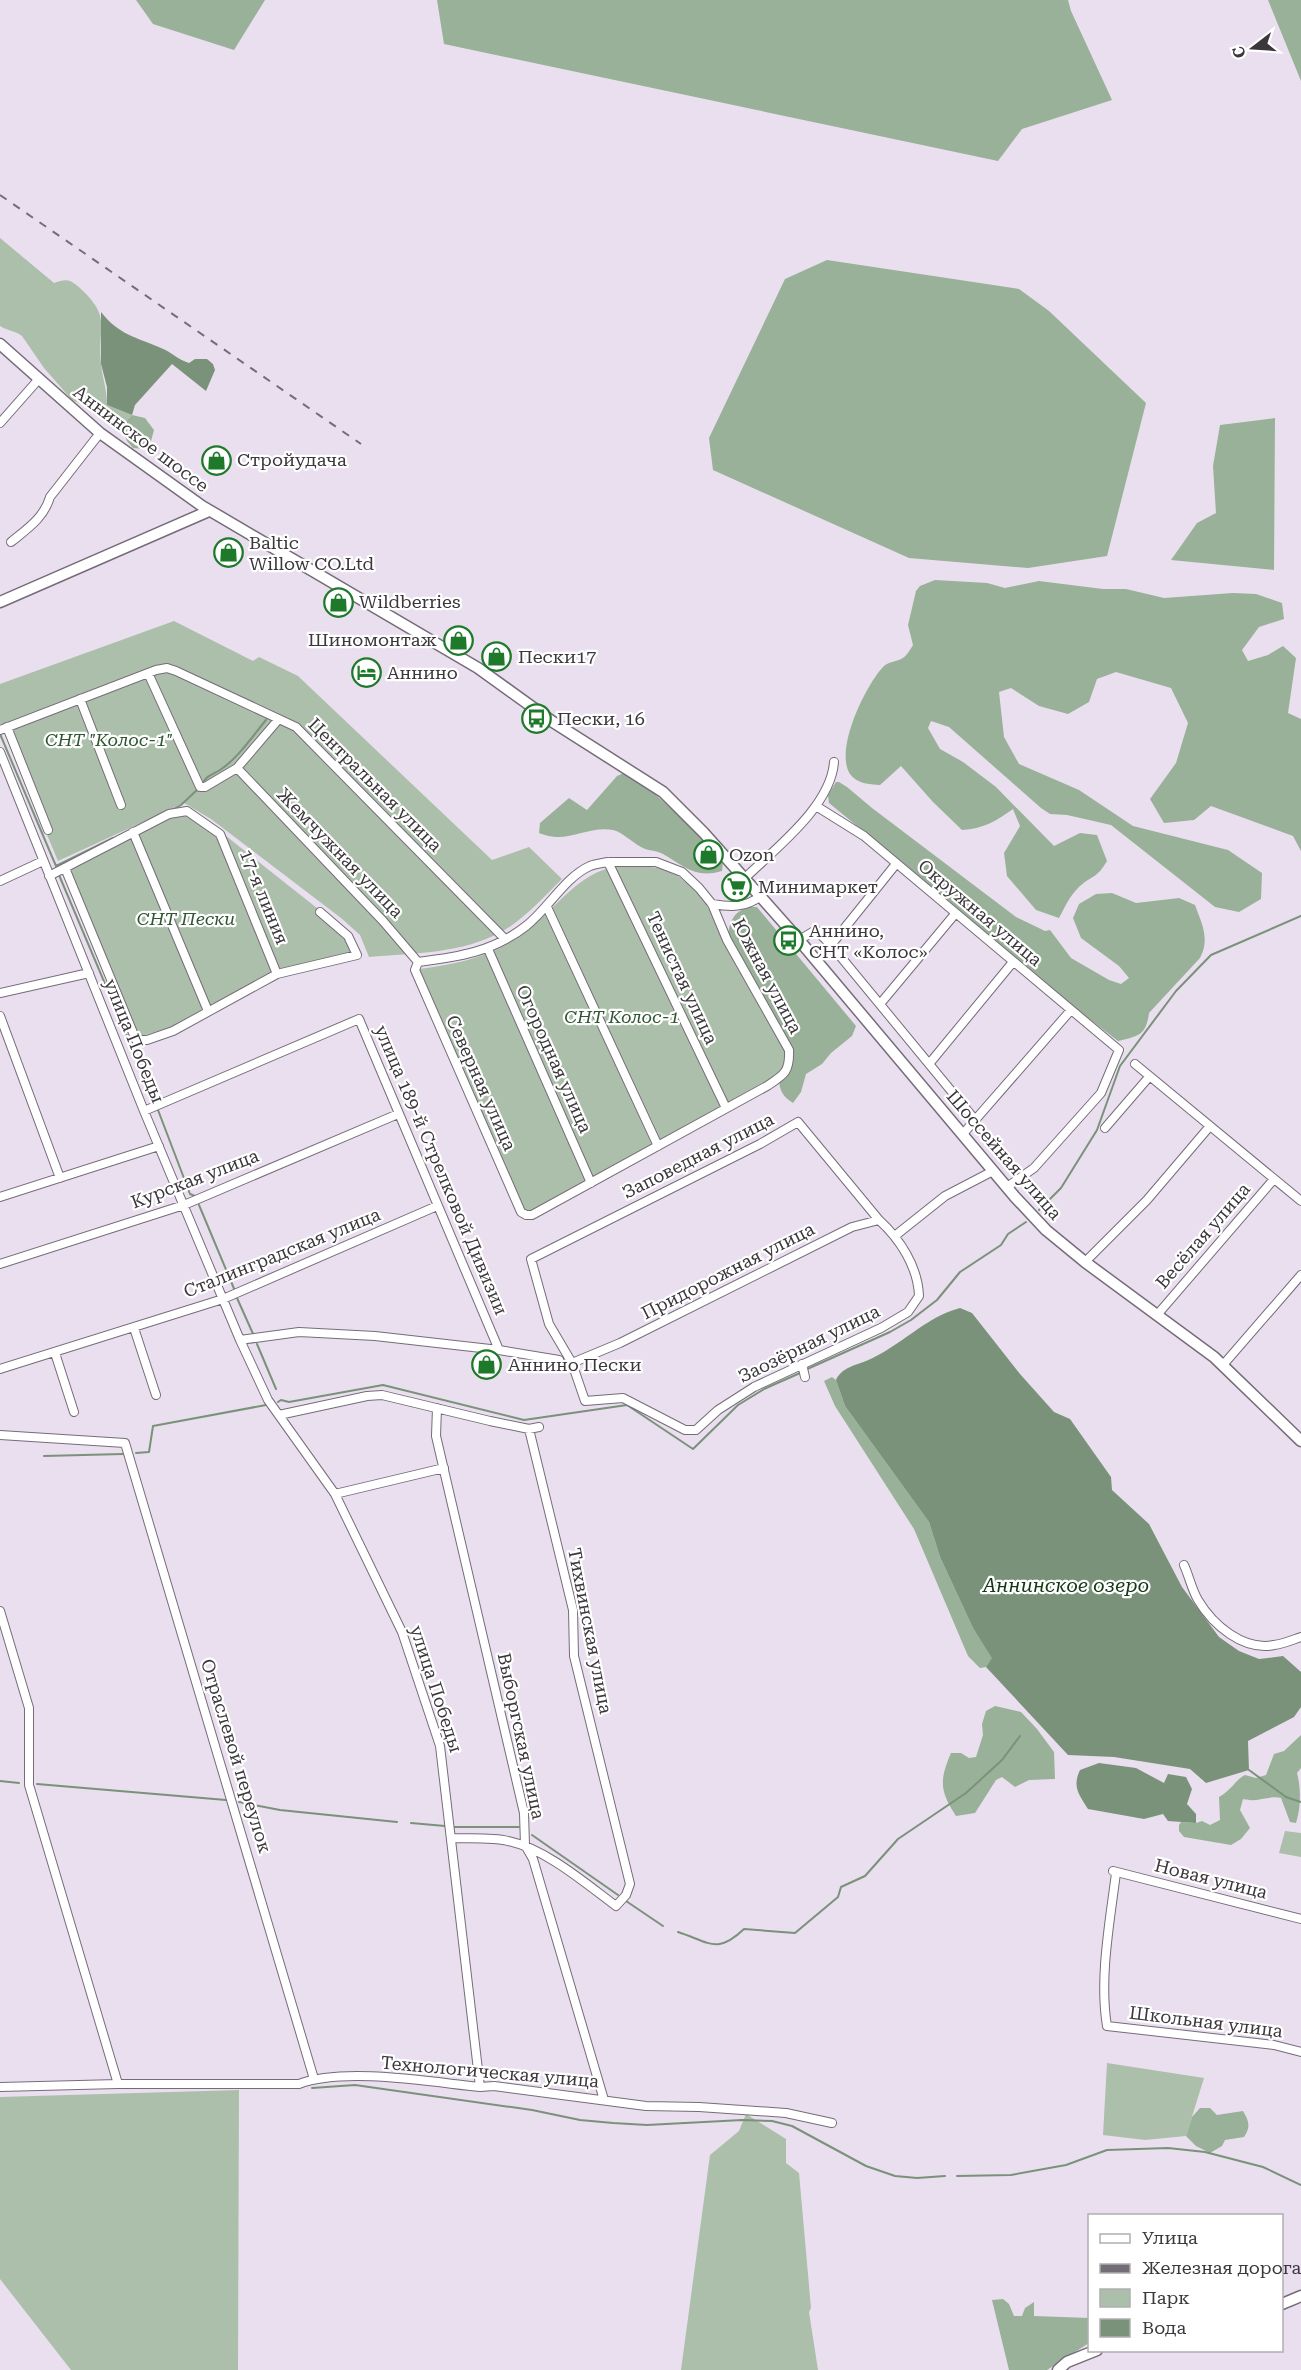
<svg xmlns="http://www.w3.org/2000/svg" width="1301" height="2370" viewBox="0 0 1301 2370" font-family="'Roboto Serif',serif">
	<rect width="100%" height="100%" fill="#eadfee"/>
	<!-- green -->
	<path fill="#abbfab" d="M0 238 54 283C68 278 71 280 82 290 112 318 97 328 101 363 102 377 107 389 107 405L132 415 121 426 106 414 72 400 44 368 22 336C16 331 8 331 0 326Z
		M174 621 253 661 259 657 298 676 492 860 529 847 562 879C544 897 525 918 503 931 462 954 414 953 369 957L360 935 341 918 211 819 184 803 58 861 0 723V684Z
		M180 814C198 815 208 836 226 836L351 935 359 952 281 971 212 1004 171 1027 138 1037 70 868Z
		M644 866 671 870 702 896 786 1057 780 1073 530 1212H525L419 969C451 965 486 958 514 940 547 920 569 882 603 870 615 865 632 867 644 866Z
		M1285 1831 1301 1833V1857L1279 1853Z
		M1107 2063 1204 2078 1186 2136 1145 2140 1103 2135Z
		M239 2090 238 2370H71L0 2279V2097Z
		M746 2114 786 2139V2163L799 2173 811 2308 809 2312 818 2370H681L710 2155 739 2131Z"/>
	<!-- forest -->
	<path fill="#98b198" d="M136 0H265L234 50 153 24Z
		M437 0H1068L1071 11 1112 100 1022 129 998 161 444 44Z
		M1268 0H1301V81Z
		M827 260 1019 289 1049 311 1146 403 1107 556 1028 568 909 558 713 470 709 438 785 279Z
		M132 415 145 418 154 430 151 441 144 449 133 448 127 441 121 426Z
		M1275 418 1274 570 1171 560 1197 523 1216 513 1213 466 1220 425Z
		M935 580 987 583 1005 588 1039 581 1103 589H1126L1164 598 1233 593 1256 594 1282 603 1284 619 1259 627 1242 650 1248 661 1268 655 1283 646 1296 658 1288 713 1301 719V851L1293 836 1211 806 1194 820 1164 823 1150 799 1176 763 1188 723 1171 688 1116 672 1097 679 1089 702 1068 714 1039 706 1011 688 999 692 1004 737 1019 764 1079 790 1133 826 1228 850 1262 873 1261 899 1239 912 1215 907 1111 825 1067 815 1050 814 1041 808 949 727 931 721 928 728 940 749 963 762 996 787 1054 846 1080 833 1097 835 1107 861C1096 880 1091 875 1078 888 1069 897 1065 907 1059 918L1036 910 1007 876 1004 853 1020 826 1013 809C996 821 983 829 962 830L933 802 901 766 880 785C869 784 857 784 850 774 834 750 866 684 884 666 888 662 895 662 901 659 906 657 910 650 913 645L908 625 916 591 920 586Z
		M624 773 633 774 704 839 723 862 722 871C695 879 684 866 663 854 656 850 647 851 641 847 632 842 622 832 613 830 587 825 567 845 539 833L540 823 569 798 587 810 617 776Z
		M836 782H839L847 787 872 808 1016 917 1045 931 1050 930 1071 958 1109 980 1121 984 1129 978 1119 966 1081 938 1073 918 1079 904 1096 894 1112 893 1136 903 1179 898 1195 905C1202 924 1210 939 1200 958L1149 1013C1146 1036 1138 1036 1118 1041L1057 994 950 902 829 803 828 795Z
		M747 907H757L856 1026 852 1036 831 1053 822 1064 806 1074 801 1092 793 1103C773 1091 779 1075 786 1057L728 947C728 927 729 915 747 907Z
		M832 1377 836 1380 845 1406 929 1522 940 1557 973 1628 993 1658 986 1667 980 1668 968 1656 914 1529 835 1406 824 1381Z
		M995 1706 1021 1712 1037 1729 1054 1752 1055 1779 1029 1780 1015 1787 1002 1777 996 1780 975 1813 956 1816C940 1791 939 1781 951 1753H961L969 1758 976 1757 983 1735 982 1724 986 1711Z
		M1301 1735V1768L1297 1773C1301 1788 1301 1808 1296 1823L1290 1822 1281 1798C1268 1795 1257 1803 1243 1799L1240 1810 1250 1828 1241 1839 1231 1845 1184 1837 1179 1831V1825L1181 1822 1196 1823 1202 1821 1210 1825 1220 1820 1219 1797C1232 1790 1236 1779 1245 1775L1256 1778 1266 1775 1274 1754 1284 1751Z
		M1200 2108H1210L1217 2115 1243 2111C1249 2121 1251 2127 1244 2137L1225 2140 1222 2146 1210 2153 1196 2146 1186 2136 1192 2117Z
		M1003 2299 1009 2304 1014 2316H1022L1025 2308 1034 2302V2316L1089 2318V2343L1047 2370H1009L992 2300Z"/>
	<!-- water -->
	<path fill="#7a927a" d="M101 312C119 335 136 337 161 348 172 352 176 359 189 363L195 359H207L213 364 215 370 206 391 172 364 135 405 132 415 107 405V387L101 364Z
		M960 1308 972 1313 1020 1374 1054 1412 1070 1419 1111 1477 1112 1490 1149 1524 1182 1587 1219 1637 1239 1651 1259 1659 1283 1656 1301 1672V1707L1294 1717 1248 1741 1249 1770 1206 1783 1190 1769 1114 1757 1068 1755 986 1667 992 1658 973 1628 940 1557 929 1522 845 1406 836 1380C841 1368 856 1365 866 1361 900 1347 925 1317 960 1308Z
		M1099 1763 1136 1768 1164 1783 1168 1774 1186 1777 1192 1789 1187 1804 1196 1814V1823L1168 1821 1163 1814 1144 1819 1088 1809C1079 1794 1072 1787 1080 1770Z"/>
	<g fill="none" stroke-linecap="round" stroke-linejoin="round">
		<!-- stream -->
		<path stroke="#7a927a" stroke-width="2" d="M0 734 56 866 113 838
			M202 784C207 775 212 775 220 770 238 758 252 737 266 720
			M172 810 181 805 198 789
			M59 875 155 1102
			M158 1110 190 1194 195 1196
			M199 1205 235 1291
			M1039 1210 1061 1188 1097 1130 1120 1066 1176 991 1211 955 1301 916
			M237 1298 254 1336
			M257 1344 276 1389
			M805 1370 890 1332 911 1320 937 1300 960 1272 1001 1245 1008 1234 1026 1222
			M278 1402 281 1400 289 1402 383 1385 524 1420 627 1405 693 1449 738 1405 764 1389 800 1373
			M136 1453 149 1452 153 1426 266 1405
			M44 1456 123 1454
			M1249 1770 1286 1797 1301 1802
			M0 1781 19 1783
			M37 1784 226 1800
			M239 1802 280 1810 397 1822
			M411 1823 445 1826
			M454 1827H519
			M532 1835 618 1895
			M626 1901 663 1926
			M678 1932C709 1942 717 1955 744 1929L795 1933 838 1897 841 1887 865 1876 898 1839 966 1793 1002 1760 1020 1736
			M312 2088 355 2085 532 2110 580 2120 613 2123 647 2125 742 2120 772 2121 792 2126 866 2166 895 2176 917 2178 945 2176
			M957 2176 1011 2175 1066 2165 1107 2150 1168 2148 1205 2152 1263 2167 1301 2185"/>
		<defs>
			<path id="minor" d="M0 423 38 380
				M11 542C27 529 44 518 50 497L100 433
				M148 673 200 787H205L237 768 278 720
				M80 699 121 805
				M7 727 48 830
				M0 730 156 670 167 668 176 671 296 727 505 939
				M0 752 144 1111 240 1340 268 1400 335 1494 402 1632 440 1746 480 2087
				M237 768 383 921 418 962
				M816 806 864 836 1119 1050 1101 1093 1034 1168 1007 1187
				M133 832 208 1011
				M608 862H656L682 872 699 888 712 904 727 940 789 1050C790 1072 784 1075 767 1086L532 1215H526L521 1212 415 970 418 962C458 957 493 952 526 926 548 909 565 877 590 866 595 864 603 863 608 862Z
				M608 862 726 1108
				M65 868 136 1040H147L173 1031 277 974 357 955 348 936 320 912
				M49 876 169 814 187 811 220 834 277 974
				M745 878C776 848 831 806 834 762
				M0 881 43 861
				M712 904C731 907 745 908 761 896
				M547 907 658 1146
				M799 940 816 930 831 945 976 1121
				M831 945 896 864
				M488 949 591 1183
				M0 993 89 973
				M880 1004 955 914
				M0 1016 60 1178
				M929 1064 1013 962
				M1135 1064 1301 1201
				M144 1111 359 1019 499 1350
				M1105 1128 1149 1077
				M962 1135 1071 1010
				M0 1197 159 1146
				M896 1235 945 1196 993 1171
				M1085 1262 1147 1200 1210 1126
				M0 1264 184 1205 398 1114
				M1157 1315 1274 1179
				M134 1328 156 1395
				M240 1340 299 1332 375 1336 499 1350 559 1360
				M55 1353 74 1412
				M572 1363 620 1343 852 1227 879 1220C900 1239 918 1267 919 1296L908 1312 881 1328 754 1387 718 1410 696 1430H685L623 1398 585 1401 572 1363 549 1324 531 1259 760 1144 798 1122 879 1220
				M802 1364 805 1377
				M1223 1365 1301 1275
				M0 1369 223 1299 437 1206
				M437 1408 436 1436 524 1813 525 1845 533 1859 604 2100
				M279 1415 367 1396 382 1395 490 1421 529 1429 539 1427
				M0 1435 125 1443 314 2079
				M335 1494 444 1468
				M1184 1565C1189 1576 1192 1590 1198 1600 1213 1625 1243 1651 1274 1645 1283 1644 1292 1640 1301 1637
				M0 1611 29 1708V1785L118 2084
				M452 1838C470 1839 491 1837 508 1841 546 1849 585 1883 616 1906L626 1895 630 1884 574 1656 573 1610 529 1429
				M1113 1871 1301 1919
				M1116 1873C1110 1921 1099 1978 1107 2026L1274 2045 1301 2052
				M0 2087 118 2084H299C345 2067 430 2082 480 2087L494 2086 646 2106 699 2107 786 2113 832 2123"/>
			<path id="major" d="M0 344 100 433 202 506 478 668 553 722 663 792 704 833 799 940 1015 1197 1046 1230 1085 1262 1214 1357 1301 1441
				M0 602 209 511
				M1282 2304 1301 2296
				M1058 2370 1067 2362 1097 2350"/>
		</defs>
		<!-- minor casing -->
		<use href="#minor" stroke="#766c79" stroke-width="10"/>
		<!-- major casing -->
		<use href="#major" stroke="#766c79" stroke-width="13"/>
		<!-- minor -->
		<use href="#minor" stroke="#fff" stroke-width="8"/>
		<!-- major -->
		<use href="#major" stroke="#fff" stroke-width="10"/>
		<!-- rail -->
		<path stroke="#736d75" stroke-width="2" stroke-dasharray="8 8" stroke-linecap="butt" d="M0 195 361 444"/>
	</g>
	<!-- icons -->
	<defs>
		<symbol id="shop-ring" viewBox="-11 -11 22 22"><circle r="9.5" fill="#fff" stroke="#1e7a2a" stroke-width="1.5"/><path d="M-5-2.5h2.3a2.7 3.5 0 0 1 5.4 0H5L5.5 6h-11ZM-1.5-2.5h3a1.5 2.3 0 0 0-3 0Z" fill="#1e7a2a"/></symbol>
		<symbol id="hotel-ring" viewBox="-11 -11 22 22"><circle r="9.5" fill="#fff" stroke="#1e7a2a" stroke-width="1.5"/><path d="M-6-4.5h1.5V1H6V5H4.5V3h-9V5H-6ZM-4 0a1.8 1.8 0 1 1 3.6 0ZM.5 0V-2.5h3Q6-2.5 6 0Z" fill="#1e7a2a"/></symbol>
		<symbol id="bus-ring" viewBox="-11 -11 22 22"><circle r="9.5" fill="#fff" stroke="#1e7a2a" stroke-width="1.5"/><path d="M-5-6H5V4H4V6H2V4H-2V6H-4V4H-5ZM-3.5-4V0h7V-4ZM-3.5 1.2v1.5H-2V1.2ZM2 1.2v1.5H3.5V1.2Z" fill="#1e7a2a"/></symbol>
		<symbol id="supermarket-ring" viewBox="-11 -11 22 22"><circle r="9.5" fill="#fff" stroke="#1e7a2a" stroke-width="1.5"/><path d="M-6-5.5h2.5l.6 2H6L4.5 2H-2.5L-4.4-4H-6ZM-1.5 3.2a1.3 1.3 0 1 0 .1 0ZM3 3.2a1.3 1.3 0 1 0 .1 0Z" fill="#1e7a2a"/></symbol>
	</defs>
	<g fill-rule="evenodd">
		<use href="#shop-ring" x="200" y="444" width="33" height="33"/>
		<use href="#shop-ring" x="212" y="536" width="33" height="33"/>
		<use href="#shop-ring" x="322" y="586" width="33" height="33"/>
		<use href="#shop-ring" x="442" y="624" width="33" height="33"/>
		<use href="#shop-ring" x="480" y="640" width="33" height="33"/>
		<use href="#hotel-ring" x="350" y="656" width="33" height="33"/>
		<use href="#bus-ring" x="520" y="702" width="33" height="33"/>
		<use href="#shop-ring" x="692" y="838" width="33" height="33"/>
		<use href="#supermarket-ring" x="720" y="870" width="33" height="33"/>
		<use href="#bus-ring" x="772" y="924" width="33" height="33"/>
		<use href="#shop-ring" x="470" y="1348" width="33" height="33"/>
	</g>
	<g text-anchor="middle" stroke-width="4.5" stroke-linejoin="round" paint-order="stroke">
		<!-- street labels -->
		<g font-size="18" fill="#3b373c" stroke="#fff">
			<text transform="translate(141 439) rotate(37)" y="6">Аннинское шоссе</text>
			<text transform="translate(375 785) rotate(45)" y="6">Центральная улица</text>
			<text transform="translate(340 853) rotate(46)" y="6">Жемчужная улица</text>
			<text transform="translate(264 897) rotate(68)" y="6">17-я линия</text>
			<text transform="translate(980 913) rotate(40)" y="6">Окружная улица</text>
			<text transform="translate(767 976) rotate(62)" y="6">Южная улица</text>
			<text transform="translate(682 978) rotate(65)" y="6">Тенистая улица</text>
			<text transform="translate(134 1041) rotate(68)" y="6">улица Победы</text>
			<text transform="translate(554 1059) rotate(66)" y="6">Огородная улица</text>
			<text transform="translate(481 1083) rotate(66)" y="6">Северная улица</text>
			<text transform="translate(1004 1155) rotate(49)" y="6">Шоссейная улица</text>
			<text transform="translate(698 1156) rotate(-27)" y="6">Заповедная улица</text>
			<text transform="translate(441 1170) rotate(67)" y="6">улица 189-й Стрелковой Дивизии</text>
			<text transform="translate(195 1179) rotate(-21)" y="6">Курская улица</text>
			<text transform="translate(1203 1236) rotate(-49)" y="6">Весёлая улица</text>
			<text transform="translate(282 1253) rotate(-22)" y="6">Сталинградская улица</text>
			<text transform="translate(728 1271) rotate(-27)" y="6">Придорожная улица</text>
			<text transform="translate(809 1344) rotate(-26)" y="6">Заозёрная улица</text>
			<text transform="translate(590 1631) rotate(79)" y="6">Тихвинская улица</text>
			<text transform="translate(436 1689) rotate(72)" y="6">улица Победы</text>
			<text transform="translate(521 1736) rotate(78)" y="6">Выборгская улица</text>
			<text transform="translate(236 1756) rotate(73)" y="6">Отраслевой переулок</text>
			<text transform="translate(1211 1879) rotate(14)" y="6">Новая улица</text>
			<text transform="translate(1206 2022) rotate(7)" y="6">Школьная улица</text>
			<text transform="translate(490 2072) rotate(5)" y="6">Технологическая улица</text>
		</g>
		<!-- poi labels -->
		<g font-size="18" fill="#3b373c" stroke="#fff" text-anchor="start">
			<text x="237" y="466">Стройудача</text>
			<text x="249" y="549">Baltic<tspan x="249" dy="21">Willow CO.Ltd</tspan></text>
			<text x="359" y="608">Wildberries</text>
			<text x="437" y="646" text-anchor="end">Шиномонтаж</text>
			<text x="518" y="663">Пески17</text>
			<text x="387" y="679">Аннино</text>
			<text x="557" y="725">Пески, 16</text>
			<text x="729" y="861">Ozon</text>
			<text x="758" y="893">Минимаркет</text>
			<text x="809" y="937">Аннино,<tspan x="809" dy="21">СНТ «Колос»</tspan></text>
			<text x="508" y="1371">Аннино Пески</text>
		</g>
		<!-- park labels -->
		<g font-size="18" font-style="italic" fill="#2f5531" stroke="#fff">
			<text x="109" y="746">СНТ "Колос-1"</text>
			<text x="186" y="925">СНТ Пески</text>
			<text x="622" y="1023">СНТ Колос-1</text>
		</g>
		<!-- water labels -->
		<g font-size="20" font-style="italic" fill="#123815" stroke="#fff">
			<text x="1066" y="1592">Аннинское озеро</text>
		</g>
	</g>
	<!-- legend -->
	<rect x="1088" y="2214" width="195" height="138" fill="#ffffff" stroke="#b1afb1" stroke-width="1.5"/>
	<rect x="1100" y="2234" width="30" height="9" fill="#ffffff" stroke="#b1afb1" stroke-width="1.5"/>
	<text x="1142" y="2244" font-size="18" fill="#3b373c">Улица</text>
	<rect x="1100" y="2264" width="30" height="9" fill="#736d75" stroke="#b1afb1" stroke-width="1.5"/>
	<text x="1142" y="2274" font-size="18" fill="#3b373c">Железная дорога</text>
	<rect x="1100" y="2289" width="30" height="18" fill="#abbfab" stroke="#b1afb1" stroke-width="1.5"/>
	<text x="1142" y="2304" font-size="18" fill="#3b373c">Парк</text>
	<rect x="1100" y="2319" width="30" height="18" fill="#7a927a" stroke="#b1afb1" stroke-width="1.5"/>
	<text x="1142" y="2334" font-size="18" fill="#3b373c">Вода</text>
	<!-- north arrow -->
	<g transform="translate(1253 48) rotate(253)" stroke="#ffffff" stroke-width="4.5" paint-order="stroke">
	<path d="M0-4.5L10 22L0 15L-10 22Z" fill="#3b373c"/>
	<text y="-9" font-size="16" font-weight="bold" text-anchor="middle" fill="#3b373c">С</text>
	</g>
</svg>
